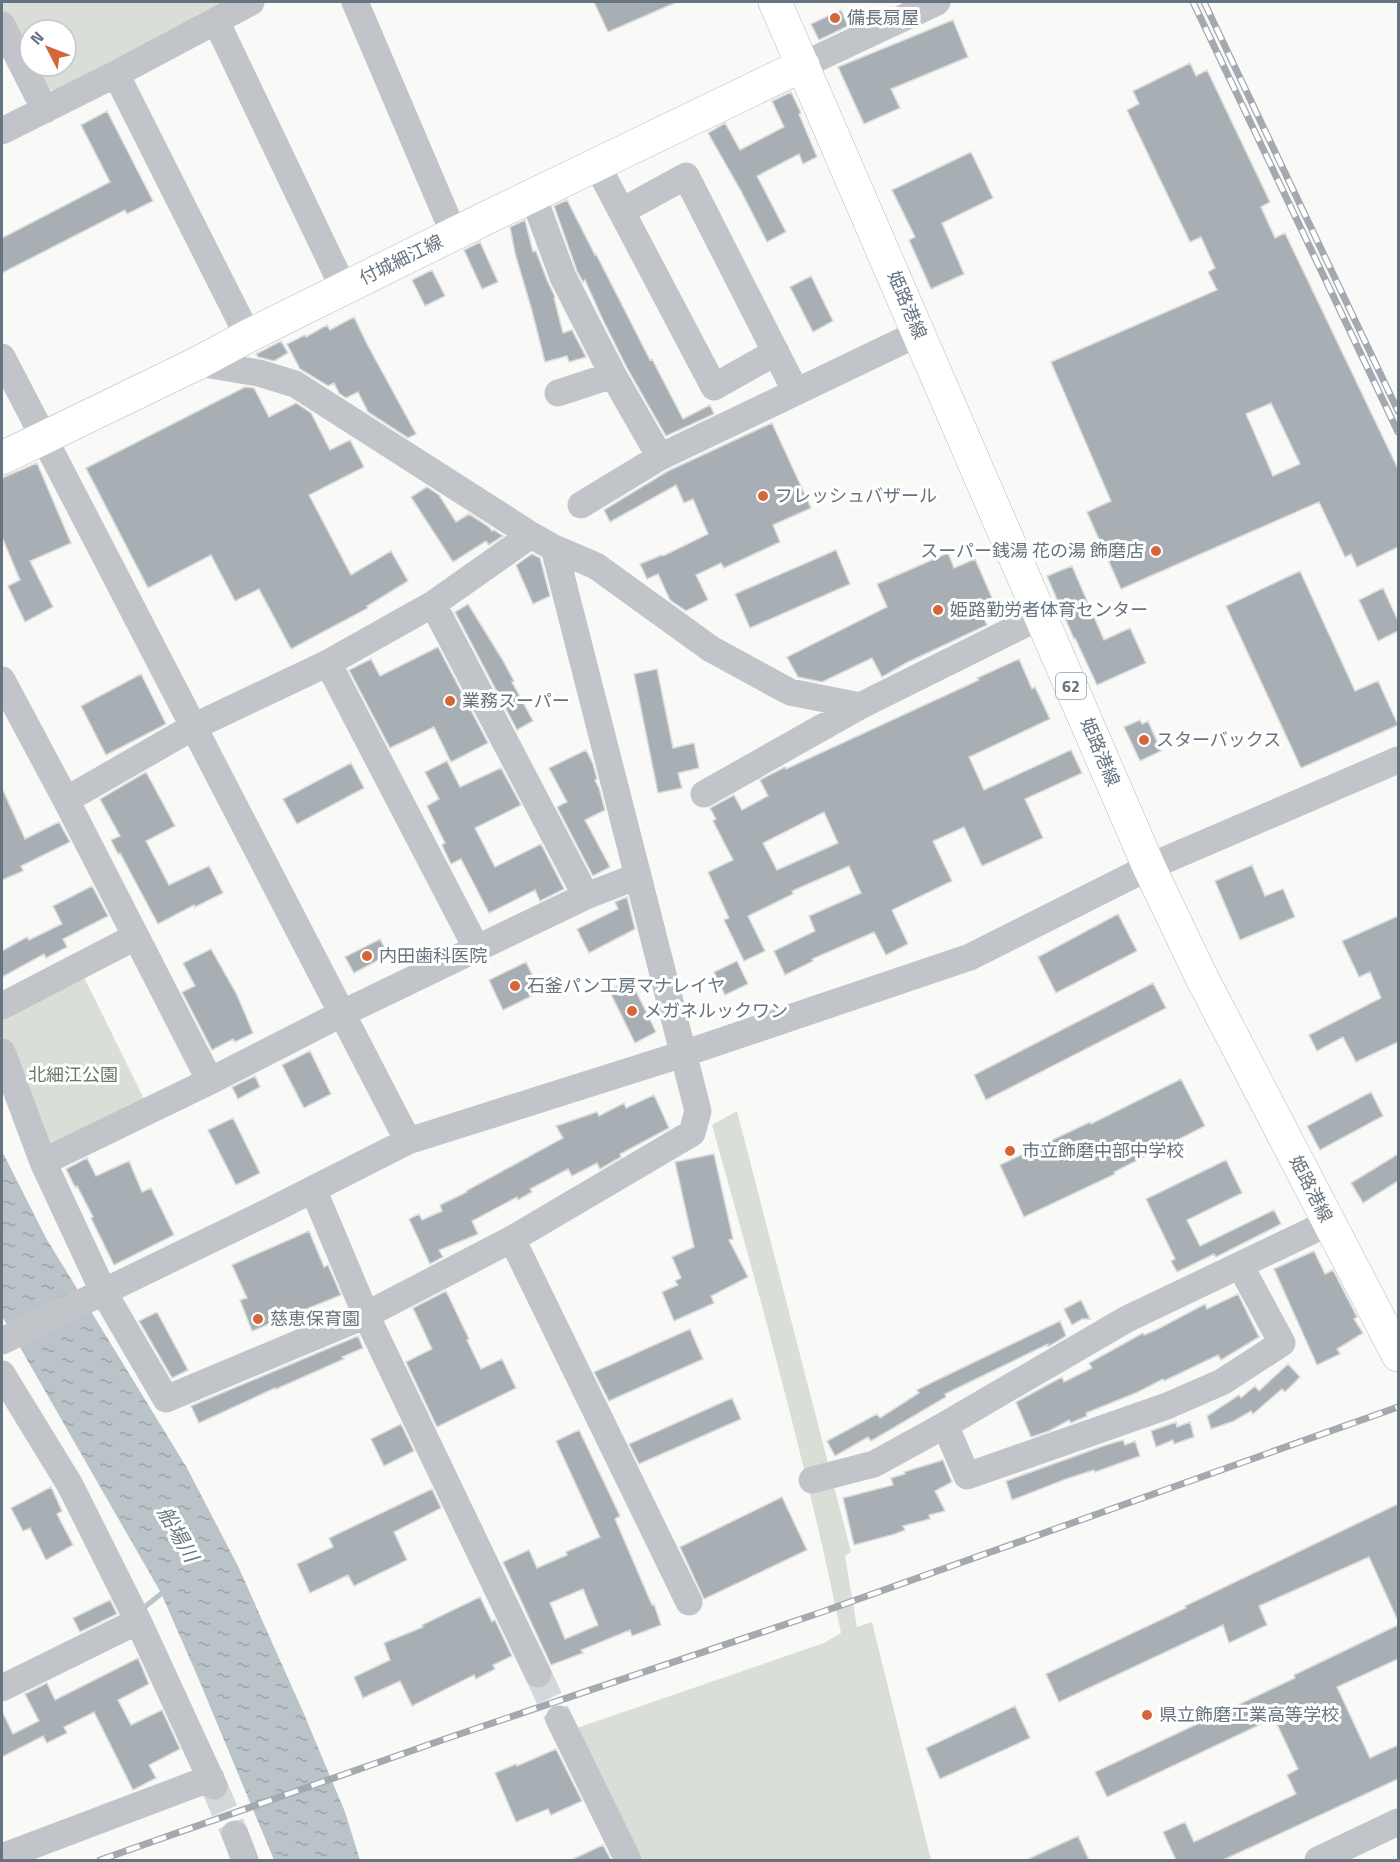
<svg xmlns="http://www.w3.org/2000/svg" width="1400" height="1862" viewBox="0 0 1400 1862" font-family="'Titillium Web','Noto Sans JP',sans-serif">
	<defs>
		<pattern id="water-ripples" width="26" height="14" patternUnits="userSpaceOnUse" patternTransform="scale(1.5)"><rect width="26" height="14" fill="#bac4c8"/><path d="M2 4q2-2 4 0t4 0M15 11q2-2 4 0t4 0" fill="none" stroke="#9ba4a8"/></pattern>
	</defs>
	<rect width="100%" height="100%" fill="#f9faf8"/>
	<!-- green -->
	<path fill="#d9ded7" d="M2 2H228L58 92 45 88 32 66H66V30H30V61L2 8Z
		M82 973 146 1103 53 1147 38 1139 2 1035V1013Z
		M737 1111 851 1552 845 1556 857 1627 872 1622 931 1860H635L571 1730 824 1643 841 1633C806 1462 759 1293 712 1125Z"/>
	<!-- water -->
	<path fill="url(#water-ripples)" d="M2 1151 46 1238 187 1468 238 1566 304 1714 345 1812 360 1860H274L199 1680 161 1593 2 1316Z"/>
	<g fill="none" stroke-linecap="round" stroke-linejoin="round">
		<!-- stream -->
		<path stroke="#bac4c8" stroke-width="5" d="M141 1610 167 1589"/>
	</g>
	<!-- building -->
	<path fill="#a7afb5" stroke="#dbdbda" stroke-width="1.5" fill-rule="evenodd" d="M594 2H677L608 32Z
		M841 10 848 26 819 40 811 24Z
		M953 20 968 57 891 89 900 108 864 124 838 67Z
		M1190 63 1196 76 1207 70 1270 202 1261 207 1275 238 1285 233 1398 469V547L1357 567 1351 554 1345 557 1319 502 1121 589 1087 512 1111 501 1051 362 1217 290 1208 272 1215 268 1201 237 1190 242 1127 110 1139 104 1133 91ZM1271 403 1300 464 1273 476 1246 414Z
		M791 92 801 113 799 114 817 157 803 164 799 154 757 176 786 232 767 242 741 191 708 133 725 123 740 150 784 127 772 101Z
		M107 111 153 201 127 214 125 210 2 273V238L110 182 81 125Z
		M971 152 993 198 942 223 964 274 931 289 909 240 915 237 892 190Z
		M567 200 595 255 596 254 650 360 652 359 683 419 710 405 714 414 666 436 627 368 602 318 585 280 583 282 577 271 554 206Z
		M525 220 533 252 536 251 547 280 555 297 554 298 563 333 572 330 586 357 569 362 567 356 545 362 532 311 515 253 510 227Z
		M480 242 498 282 482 289 464 250Z
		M432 270 445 296 425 306 412 280Z
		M811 276 833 321 813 332 790 287Z
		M354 317 367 344 416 434 408 438 368 412 358 392 346 398 339 393 334 383 328 386 300 369 287 344 305 335 306 337 327 325 330 330Z
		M281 341 288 353 274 361 258 357 256 354Z
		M245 387 254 388 269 417 296 403 311 413 330 450 350 440 364 467 309 495 351 575 391 551 408 581 367 606 368 608 291 649 259 589 235 601 211 555 148 588 86 468Z
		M772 423 811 508 773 525 780 542 724 568 721 563 696 575 708 600 686 611 670 600 658 574 647 579 640 564 662 555 663 556 708 534 693 499 684 503 676 485 610 522 604 510 668 471Z
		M37 463 71 543 30 561 53 607 25 622 8 586 20 580 2 537V478Z
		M427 487 439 495 456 522 469 514 489 527 492 531 494 530 503 536 489 545 486 541 453 562 411 497Z
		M836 550 850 584 750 628 735 594Z
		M948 553 954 568 975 559 996 607 981 613 987 625 906 663 882 677 872 658 822 682 798 677 787 657 887 607 877 584Z
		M532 554 540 558 550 596 533 604 516 565Z
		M1072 566 1104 640 1130 628 1146 663 1097 685 1075 638 1074 639 1047 576Z
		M1300 571 1355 691 1378 681 1398 725 1301 768 1226 606Z
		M1383 588 1398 621V631L1378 641 1359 600Z
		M468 604 502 659 514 681 512 682 533 721 517 730 455 612Z
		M438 647 488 743 451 762 434 727 390 748 349 670 371 659 380 676Z
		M1019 659 1032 689 1035 687 1050 719 969 757 984 790 1071 750 1082 773 1025 799 1043 838 982 866 964 827 933 841 952 881 892 910 908 944 886 955 874 932 812 959 813 961 785 975 774 951 815 931 809 916 861 893 849 866 792 891 793 894 748 916 765 951 744 961 724 920 729 918 708 872 733 860 713 821 716 819 710 808 734 795 742 810 768 796 760 780 785 767 786 769 979 680 977 678ZM824 812 838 843 777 870 763 843Z
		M657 669 673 748 694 743 699 768 678 773 682 788 658 793 634 674Z
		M141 674 166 724 106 755 81 706Z
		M1140 720 1142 724 1148 721 1161 751 1140 761 1124 727Z
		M586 750 593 764 597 779 595 780 599 788 605 810 585 820 610 867 593 876 557 807 567 802 549 768Z
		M447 761 460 787 501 768 521 805 475 828 495 867 541 844 564 889 540 901 535 890 489 913 461 859 451 864 442 845 445 843 427 806 439 799 425 772Z
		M351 763 364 788 297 824 283 799Z
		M146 772 175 826 146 841 169 885 209 866 223 893 195 907 194 905 158 924 120 853 118 854 111 840 120 836 100 799Z
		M2 788 25 839 59 822 70 842 21 866 23 871 2 880Z
		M1252 865 1265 896 1283 889 1295 917 1240 940 1215 881Z
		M92 886 108 916 63 939 67 947 46 958 44 954 2 977V951L27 937 29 940 62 924 53 906Z
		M627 897 635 929 589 953 577 929 618 909 615 902Z
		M1118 914 1137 951 1056 993 1038 957Z
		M1398 916V1042L1356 1062 1343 1037 1317 1051 1309 1035 1381 998 1370 972 1359 977 1342 941Z
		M380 939 388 955 354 973 345 957Z
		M211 949 237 995 253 1033 235 1042 233 1039 212 1050 182 992 195 986 183 963Z
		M737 961 748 984 725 995 714 972Z
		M526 962 540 992 503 1010 489 980Z
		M630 979 656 1032 635 1043 609 990Z
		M1153 983 1166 1008 986 1100 974 1075Z
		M310 1051 331 1094 304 1108 282 1065Z
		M255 1076 260 1087 238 1099 232 1087Z
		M1181 1079 1205 1126 1114 1172 1115 1174 1024 1217 1000 1165 1090 1122 1091 1124Z
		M1371 1092 1383 1116 1320 1150 1307 1126Z
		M654 1095 669 1128 620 1154 621 1157 600 1169 597 1163 572 1176 568 1169 530 1189 532 1192 518 1200 517 1197 472 1221 478 1234 439 1250 443 1257 430 1264 409 1219 419 1214 422 1220 442 1211 440 1205 467 1192 466 1191 563 1138 556 1126 597 1112 599 1116 624 1103 626 1108Z
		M233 1118 260 1173 236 1185 208 1130Z
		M714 1154 733 1239 729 1240 748 1277 711 1296 714 1303 674 1321 662 1292 678 1285 675 1281 681 1278 672 1257 694 1247 675 1162Z
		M1398 1154V1181L1363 1203 1351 1183Z
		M87 1158 96 1176 129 1161 142 1192 151 1188 174 1235 114 1265 91 1218 93 1217 77 1186 75 1187 66 1169Z
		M1226 1160 1242 1193 1187 1220 1200 1246 1274 1210 1281 1224 1216 1257 1214 1254 1177 1272 1171 1261 1175 1259 1146 1199Z
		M309 1231 324 1267 328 1265 341 1295 252 1331 240 1300 247 1298 232 1265Z
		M1314 1251 1325 1274 1333 1270 1357 1317 1354 1319 1363 1333 1337 1349 1340 1354 1317 1365 1274 1269Z
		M446 1291 469 1339 467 1340 481 1369 502 1359 516 1388 437 1427 406 1362 432 1349 413 1308Z
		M1238 1294 1259 1337 1221 1360 1218 1355 1164 1381 1163 1379 1138 1392 1086 1413 1087 1416 1073 1422 1071 1423 1069 1420 1049 1431 1031 1437 1016 1402 1062 1377 1064 1382 1092 1368 1089 1363 1143 1333 1144 1335 1158 1329 1205 1304 1207 1309Z
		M1081 1300 1090 1319H1082L1072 1325 1064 1309Z
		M157 1312 188 1370 172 1378 139 1321Z
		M1060 1321 1066 1336 1048 1347V1344L945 1394 946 1397 871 1441 868 1437 835 1456 827 1441 877 1414 880 1418 919 1393 917 1390 935 1381Z
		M690 1329 703 1359 609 1401 594 1372Z
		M358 1336 363 1348 342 1357 344 1359 276 1389 275 1388 199 1423 191 1406Z
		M1288 1364 1300 1377 1285 1392 1282 1389 1253 1414 1251 1411 1234 1421 1211 1429 1207 1416 1239 1395 1241 1398 1255 1386 1259 1391Z
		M732 1398 741 1419 639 1464 629 1444Z
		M1176 1422 1177 1427 1190 1422 1194 1437 1174 1444 1173 1440 1156 1447 1151 1431Z
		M401 1424 414 1451 384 1466 371 1439Z
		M579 1430 620 1516 615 1519 652 1605 654 1604 661 1625 632 1636 630 1630 581 1650 583 1653 551 1665 503 1562 529 1550 537 1568 567 1555 566 1552 600 1537 556 1441ZM583 1589 598 1625 565 1639 550 1603Z
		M1123 1440 1125 1445 1135 1441 1140 1456 1095 1472 1094 1470 1066 1479 1012 1500 1006 1481 1106 1445Z
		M943 1460 952 1482 935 1491 945 1511 929 1515 930 1519 903 1526 905 1530 895 1534 854 1545 843 1498 893 1485 891 1478 905 1474 904 1472Z
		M51 1487 62 1511 57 1514 73 1545 46 1560 30 1528 23 1531 11 1508Z
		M432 1489 441 1508 394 1532 407 1560 354 1586 348 1575 310 1593 297 1564 333 1547 329 1538Z
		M782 1497 807 1550 704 1599 680 1547Z
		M1398 1504V1621L1369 1557 1259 1606 1267 1625 1229 1643 1223 1625 1059 1702 1046 1674 1186 1608 1185 1606Z
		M480 1597 492 1622 495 1620 512 1656 493 1665 495 1669 476 1679 474 1675 412 1706 400 1681 363 1698 354 1677 390 1660 384 1643 423 1627 422 1625Z
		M110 1600 117 1614 80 1632 73 1618Z
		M1398 1625V1659L1337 1687 1370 1758 1398 1745V1779L1223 1860H1176L1163 1832 1185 1822 1194 1842 1296 1794 1287 1775 1298 1769 1274 1718 1107 1797 1095 1772 1295 1678 1294 1675Z
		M138 1658 149 1684 118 1700 131 1725 162 1710 180 1749 149 1765 156 1778 133 1790 94 1712 64 1727 67 1733 47 1743 43 1736 2 1757V1711L13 1734 39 1721 25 1694 47 1683 55 1700Z
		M1015 1706 1030 1738 940 1779 926 1748Z
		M556 1749 582 1801 551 1815 548 1809 516 1822 495 1773 516 1764 517 1766Z
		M1078 1836 1089 1860H1026Z
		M603 1845 611 1860H571Z"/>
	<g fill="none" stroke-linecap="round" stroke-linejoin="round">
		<!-- minor-tunnel -->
		<path stroke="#d4d8da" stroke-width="27" stroke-dasharray="27 14" stroke-linecap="butt" d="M538 1674 559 1719
			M214 1786 235 1834"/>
		<defs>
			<path id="major" d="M775 2 1149 867 1201 976 1398 1355
				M2 458 198 363 248 336 486 218 803 65"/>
		</defs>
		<!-- major casing -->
		<use href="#major" stroke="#b5b9bd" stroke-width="34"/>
		<!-- minor -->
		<path stroke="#c1c5c9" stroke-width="27" d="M355 2 454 234
			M216 21 344 289
			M2 25 45 110
			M803 65 937 2
			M116 74 248 336
			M2 131 116 74 251 2
			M597 165 714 387 776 352
			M533 196 563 277 613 375 660 457
			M622 211 686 176 796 392
			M2 357 408 1141
			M198 363 259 373 295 384 531 535 554 548 596 566 711 649 790 692 860 706 1041 616
			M558 393 613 375
			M581 505 660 457 919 333
			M328 663 477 949
			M2 680 66 800 210 1081
			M704 794 860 706
			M66 800 193 727 328 663 433 604 531 535
			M586 896 638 876
			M2 1006 135 937
			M2 1052 43 1162 103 1291 166 1399 366 1315 512 1239 692 1133 698 1111 554 548
			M43 1162 210 1081 341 1014 586 896 433 604
			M313 1189 366 1315 538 1674
			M512 1239 689 1602
			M2 1341 274 1209 408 1141 683 1054 970 957 1149 867 1398 760
			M2 1374 70 1485 138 1621 214 1786
			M945 1425 967 1476 1167 1406 1222 1382 1282 1343 1240 1265
			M812 1480 874 1464 945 1425 1127 1319 1328 1223
			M2 1688 138 1621
			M559 1719 628 1860
			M235 1834 245 1860
			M2 1857 211 1778
			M1318 1860 1398 1822"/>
		<!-- major -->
		<use href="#major" stroke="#fff" stroke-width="33"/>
		<defs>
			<path id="rail" d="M1193 2 1398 432
				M1204 2 1398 411
				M100 1860 445 1739 822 1612 1398 1407"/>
		</defs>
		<!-- rail casing -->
		<use href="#rail" stroke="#a3a9af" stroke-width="7"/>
		<!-- rail -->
		<use href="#rail" stroke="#fff" stroke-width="4.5" stroke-dasharray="14" stroke-linecap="butt"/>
	</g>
	<!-- markers -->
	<g fill="#d7653a" stroke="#fff" stroke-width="2">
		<circle cx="835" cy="18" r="6"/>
		<circle cx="763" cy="496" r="6"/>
		<circle cx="1156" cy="551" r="6"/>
		<circle cx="938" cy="610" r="6"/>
		<circle cx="450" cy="701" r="6"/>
		<circle cx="1144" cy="740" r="6"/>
		<circle cx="367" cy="956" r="6"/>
		<circle cx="515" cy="986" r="6"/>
		<circle cx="632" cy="1011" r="6"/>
		<circle cx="1010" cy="1151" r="6"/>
		<circle cx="258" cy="1319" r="6"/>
		<circle cx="1147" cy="1715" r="6"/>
	</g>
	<g text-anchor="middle" stroke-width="6" stroke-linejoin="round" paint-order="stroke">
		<!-- shield labels -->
		<rect fill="#fff" stroke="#949ea6" stroke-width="1.5" x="1056" y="673" width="30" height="26" rx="4.5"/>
		<g font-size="16" font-weight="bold" fill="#667480">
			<text x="1071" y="692">62</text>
		</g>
		<!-- poi labels -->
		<g font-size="18" fill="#667480" stroke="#fff" text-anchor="start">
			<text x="847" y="24">備長扇屋</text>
			<text x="775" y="502">フレッシュバザール</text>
			<text x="1144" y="557" text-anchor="end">スーパー銭湯 花の湯 飾磨店</text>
			<text x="950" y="616">姫路勤労者体育センター</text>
			<text x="462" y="707">業務スーパー</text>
			<text x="1156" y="746">スターバックス</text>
			<text x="379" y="962">内田歯科医院</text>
			<text x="527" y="992">石釜パン工房マナレイヤ</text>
			<text x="644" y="1017">メガネルックワン</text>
			<text x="1022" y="1157">市立飾磨中部中学校</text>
			<text x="270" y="1325">慈恵保育園</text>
			<text x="1159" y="1721">県立飾磨工業高等学校</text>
		</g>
		<!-- street labels -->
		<g font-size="18" fill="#667480" stroke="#fff">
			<text transform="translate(401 260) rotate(-26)" y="6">付城細江線</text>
			<text transform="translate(907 305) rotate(67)" y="6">姫路港線</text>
			<text transform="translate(1100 752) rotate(67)" y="6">姫路港線</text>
			<text transform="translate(1311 1189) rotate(63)" y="6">姫路港線</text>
		</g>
		<!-- park labels -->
		<g font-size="18" fill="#687965" stroke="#fff">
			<text x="73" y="1081">北細江公園</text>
		</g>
		<!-- water labels -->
		<g font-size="20" font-style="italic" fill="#677981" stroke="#fff">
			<text transform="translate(178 1534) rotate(60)" y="7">船場川</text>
		</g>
	</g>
	<!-- border -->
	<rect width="1400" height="1862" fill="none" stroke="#667480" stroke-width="6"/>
	<!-- north arrow -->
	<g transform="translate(48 48) rotate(312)"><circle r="28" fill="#ffffff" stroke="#c2c7cc" stroke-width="1.5"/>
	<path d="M0-4.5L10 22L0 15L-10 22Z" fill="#d7653a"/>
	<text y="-9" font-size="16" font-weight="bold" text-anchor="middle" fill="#667480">N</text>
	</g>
</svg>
